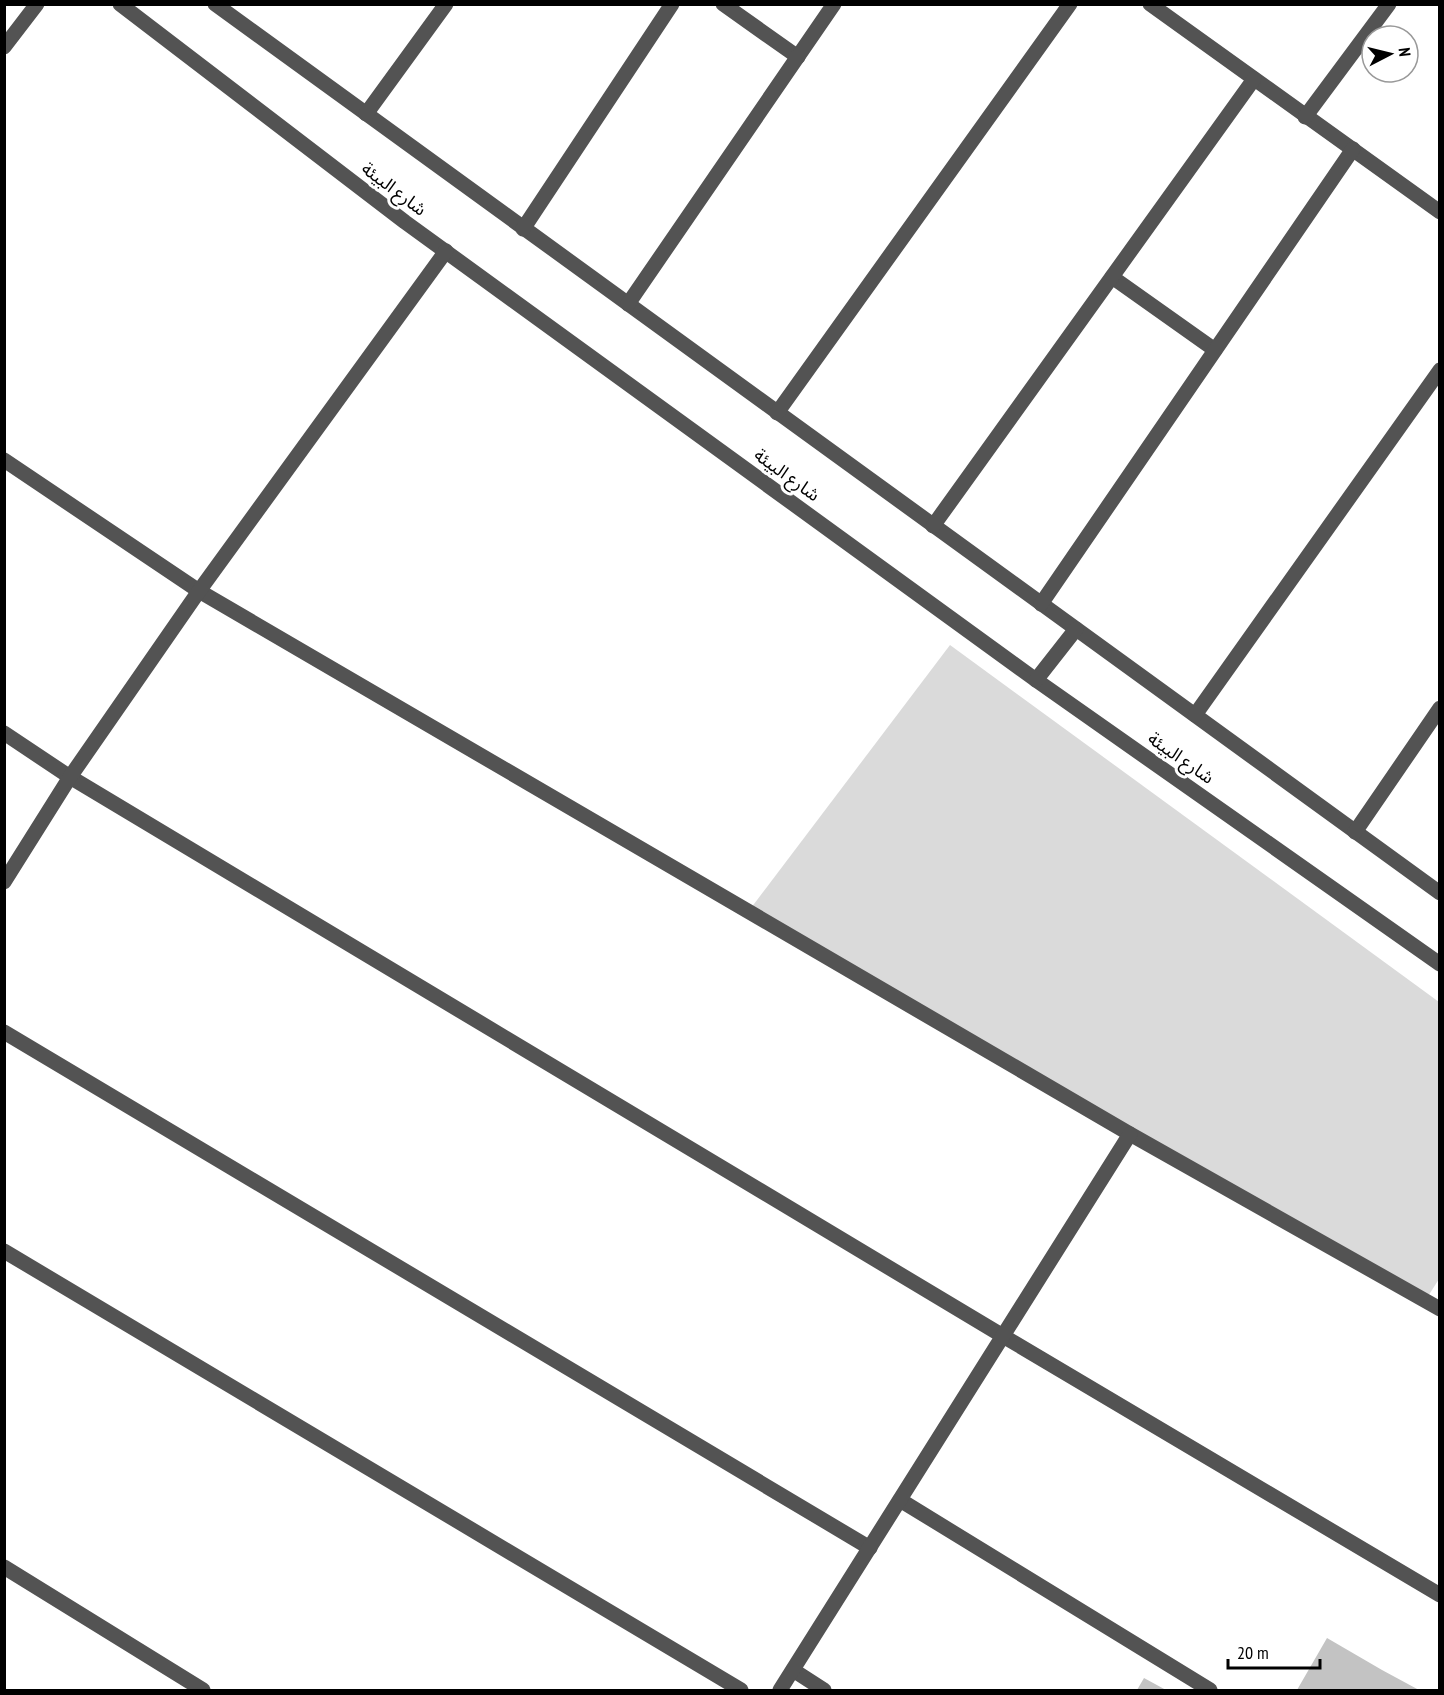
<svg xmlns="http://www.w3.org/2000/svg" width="1444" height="1695" font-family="'PT Sans Narrow','Noto Sans Arabic',sans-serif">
  <rect width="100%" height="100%" fill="#fff"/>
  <!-- green -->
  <path fill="#dadada" d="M950,645L1439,1002V1279L1425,1301L748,912Z"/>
  <!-- building -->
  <g fill="#c3c3c3">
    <path d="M1327,1638L1382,1670L1419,1690H1297Z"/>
    <path d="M1144,1678L1166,1690H1137Z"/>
  </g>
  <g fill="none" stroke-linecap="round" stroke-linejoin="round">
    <!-- minor -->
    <g stroke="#535353" stroke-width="15">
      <path d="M120,4L405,222L1036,680L1440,964"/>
      <path d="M215,4L1440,893"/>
      <path d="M723,4L798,57"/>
      <path d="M1150,4L1440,212"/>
      <path d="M4,47L37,4"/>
      <path d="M366,114L446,4"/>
      <path d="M1305,117L1389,4"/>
      <path d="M523,229L672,4"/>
      <path d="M1112,277L1215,350"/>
      <path d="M628,304L834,4"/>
      <path d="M777,413L1070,4"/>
      <path d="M4,460L199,591L1130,1134L1440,1309"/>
      <path d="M933,526L1254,79"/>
      <path d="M1041,604L1353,149"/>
      <path d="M1036,680L1076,629"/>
      <path d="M1195,715L1440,370"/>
      <path d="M4,733L70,777L1003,1336L1440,1595"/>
      <path d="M1355,832L1440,708"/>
      <path d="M4,882L70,777L199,591L446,251"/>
      <path d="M4,1032L870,1548"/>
      <path d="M4,1251L741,1690"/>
      <path d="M900,1500L1210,1690"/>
      <path d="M4,1567L203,1690"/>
      <path d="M793,1670L824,1690"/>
      <path d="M780,1690L1130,1134"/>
    </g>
  </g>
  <g text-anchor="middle" stroke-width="6" stroke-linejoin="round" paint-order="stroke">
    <!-- street labels -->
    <g font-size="18" fill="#000" stroke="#fff">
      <text transform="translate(394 189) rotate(37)" y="6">شارع البيئة</text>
      <text transform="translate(787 475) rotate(36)" y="6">شارع البيئة</text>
      <text transform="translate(1181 758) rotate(35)" y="6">شارع البيئة</text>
    </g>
  </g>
  <!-- border -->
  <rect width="1444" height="1695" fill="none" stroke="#000000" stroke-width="12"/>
  <!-- north arrow -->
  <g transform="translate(1390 54) rotate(83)"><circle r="28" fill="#ffffff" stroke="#999999" stroke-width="1.5"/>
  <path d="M0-4.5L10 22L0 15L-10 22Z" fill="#000000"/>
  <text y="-9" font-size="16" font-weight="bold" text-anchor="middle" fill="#000000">N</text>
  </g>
  <!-- scale -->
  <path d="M1228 1659v9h92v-9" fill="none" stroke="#000000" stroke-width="3"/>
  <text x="1237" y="1659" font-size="18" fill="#000000" stroke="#ffffff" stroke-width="4.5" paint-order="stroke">20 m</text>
</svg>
